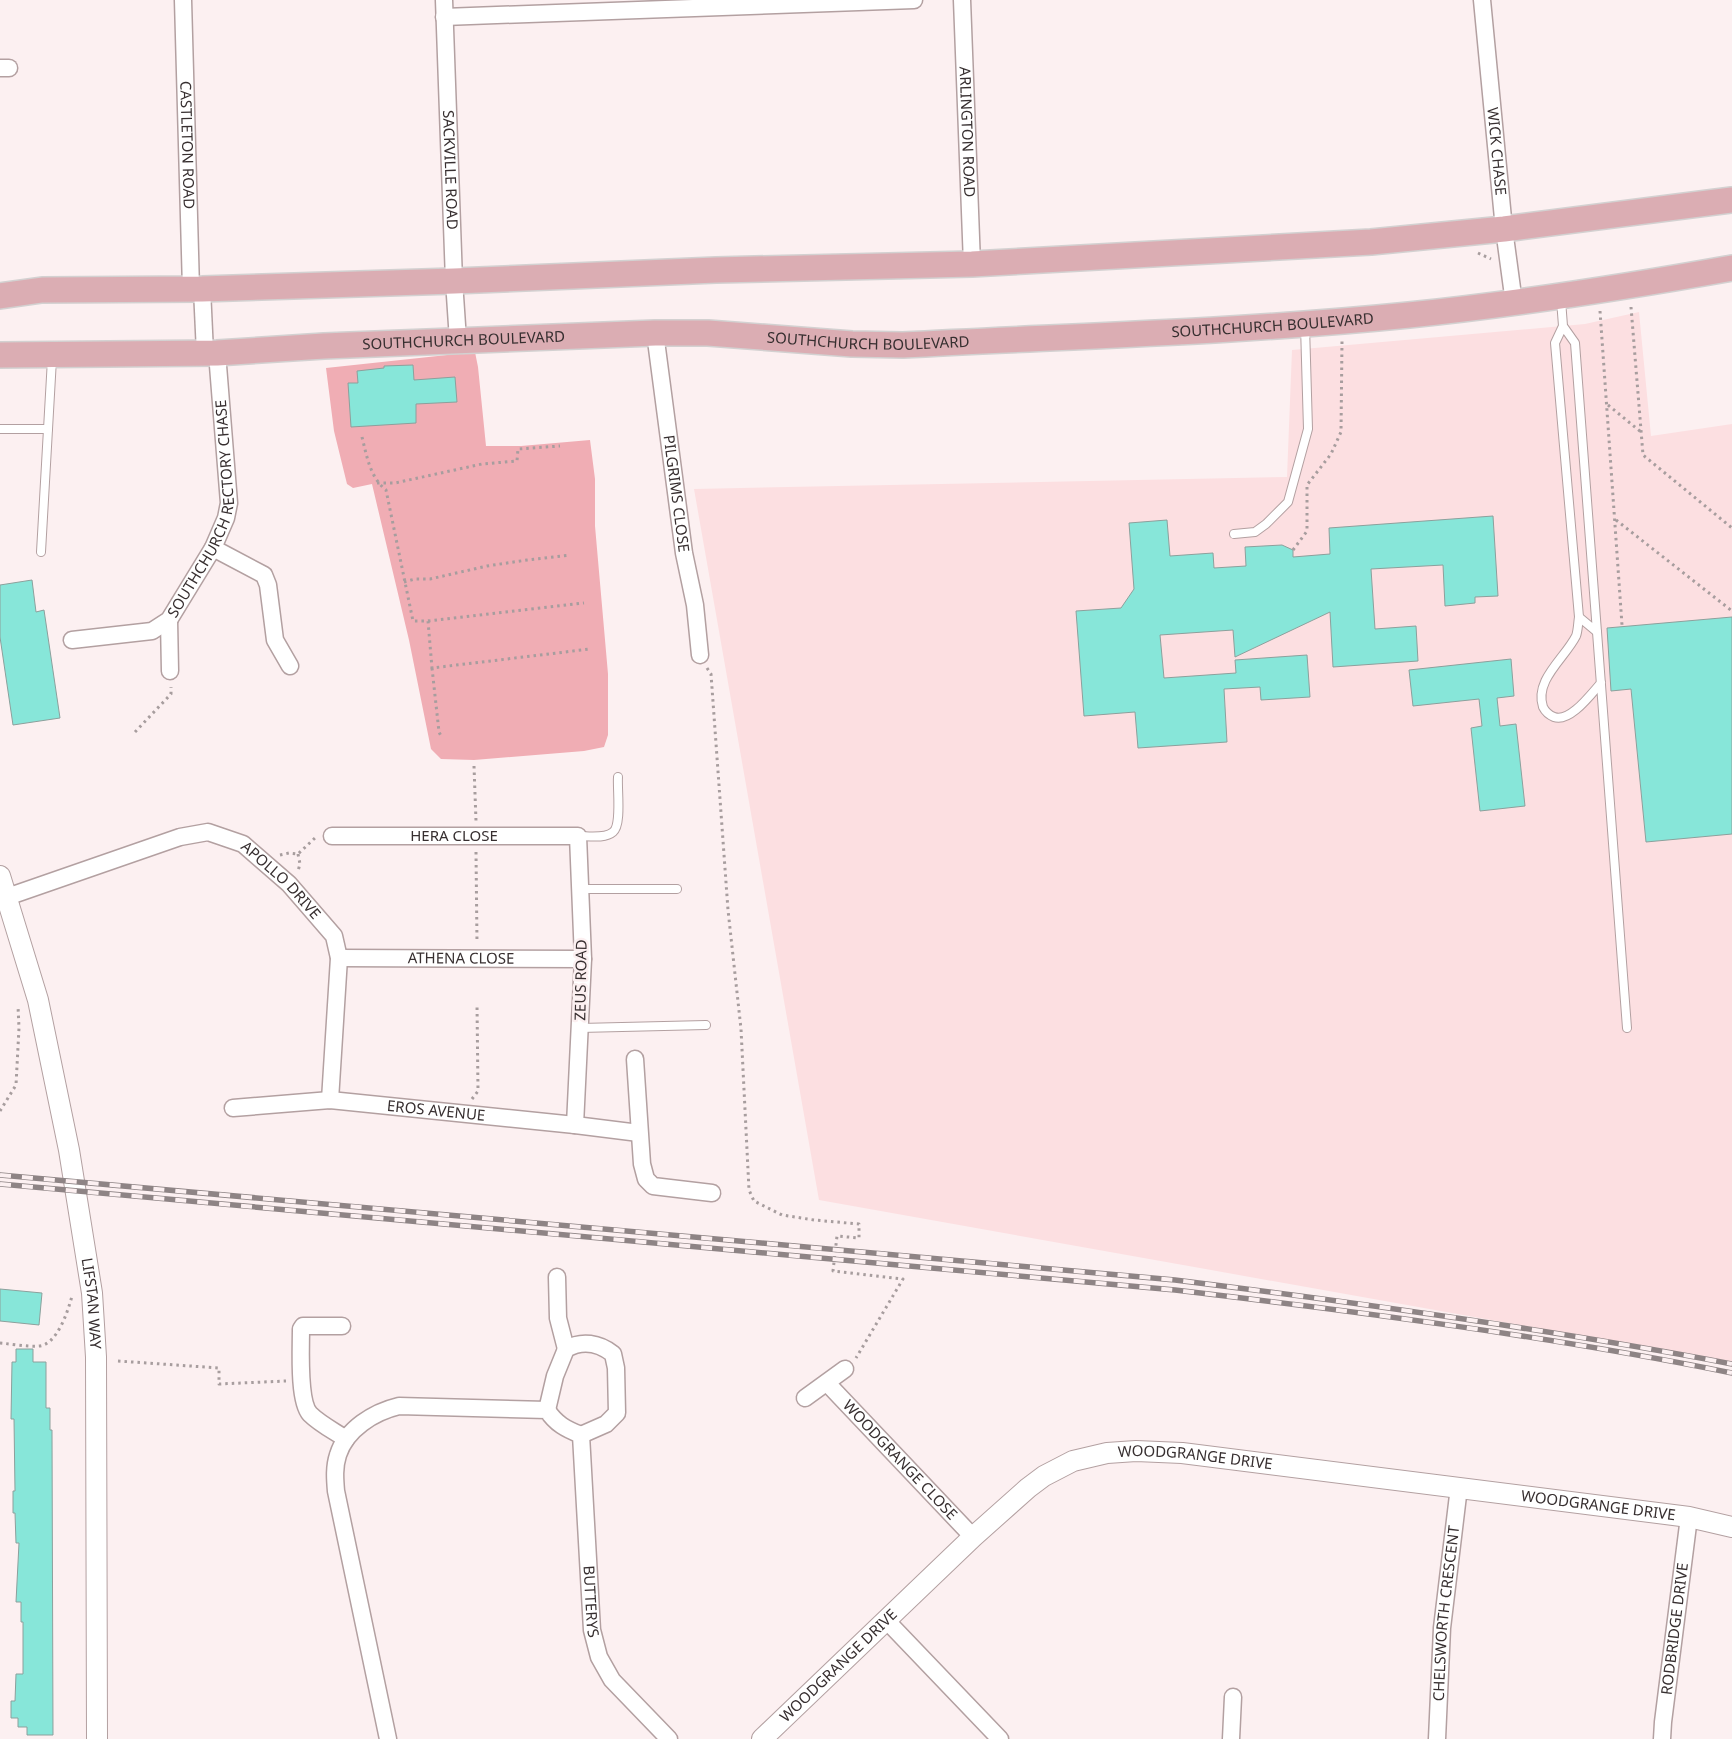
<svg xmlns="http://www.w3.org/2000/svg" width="1732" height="1739" font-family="'Noto Sans',sans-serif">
  <rect width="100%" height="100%" fill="#fcf0f1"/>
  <!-- built -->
  <path fill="#fcdfe1" d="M1639,312L1651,436L1732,424V1363L819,1200L694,489L1287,477L1292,350L1585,324Z"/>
  <!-- green -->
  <path fill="#f0adb4" d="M475,352L478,367L486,446H521L590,440L595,479V526L608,674V735L604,747L584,751L474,760L441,759L431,749L409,640L372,484L353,488L347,484L334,431L326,368Z"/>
  <!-- building -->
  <g fill="#87e6d9" stroke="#8ca09c">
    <path d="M413,365L414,380L455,377L457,402L416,404V423L351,427L348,383H358L357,371L384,368V366Z"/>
    <path d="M1493,516L1498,596L1475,597V603L1445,606L1443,565L1371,569L1375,629L1416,626L1418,661L1333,667L1330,612L1235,657L1233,630L1160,635L1164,678L1236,673L1235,660L1307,655L1310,697L1261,700L1260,687L1224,689L1227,742L1138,748L1135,712L1084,716L1076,611L1121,608L1134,589L1129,523L1167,520L1170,556L1213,553L1214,568L1246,566L1245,547L1282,545L1293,550V557L1330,554L1329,528Z"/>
    <path d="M32,580L36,612L44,610L60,718L13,725L0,637V585Z"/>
    <path d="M1732,617V834L1646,842L1631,689L1611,691L1607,628Z"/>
    <path d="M1511,659L1514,696L1497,698L1500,726L1516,724L1525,806L1480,811L1471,728L1482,726L1479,699L1413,706L1409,670Z"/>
    <path d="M0,1289L42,1293L39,1325L0,1321Z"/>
    <path d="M16,1349H33V1362H46V1408H50V1430H52L53,1735H27V1727H18V1718H11V1701H15L16,1674H23V1622H21V1602H16L19,1543H16L15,1513H13V1491H15L14,1419H11L12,1362H16Z"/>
  </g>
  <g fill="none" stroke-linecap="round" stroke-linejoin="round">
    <!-- service casing -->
    <g stroke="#b3a0a1" stroke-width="10">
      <g id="service">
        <path d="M1561,300L1563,326L1575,343L1597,632L1579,617L1555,343L1563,326"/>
        <path d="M0,429H48"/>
        <path d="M1234,534L1255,532L1266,524L1288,502L1308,429L1305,326"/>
        <path d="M41,552L52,359"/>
        <path d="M1579,617C1578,623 1578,631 1576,636C1565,658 1534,680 1543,707C1545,711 1549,715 1554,717C1570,723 1591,694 1601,683"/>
        <path d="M1597,632L1627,1028"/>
        <path d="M578,836C588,836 605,839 613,832C622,825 617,789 618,777"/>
        <path d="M580,889H677"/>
        <path d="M580,1028L706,1025"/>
      </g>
    </g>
    <!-- minor casing -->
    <g stroke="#b3a0a1" stroke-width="19">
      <g id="minor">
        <path id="s1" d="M183,0L191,289"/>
        <path id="s2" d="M444,0L454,281L458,340"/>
        <path id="s3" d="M962,0L972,264"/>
        <path id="s4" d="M1482,0L1504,229L1514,303"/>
        <path d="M444,17L914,0"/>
        <path d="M0,68H9"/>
        <path d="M202,289L205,353"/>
        <path id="s5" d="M655,333L684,553L695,605L700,655"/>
        <path d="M213,548L264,575L268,585L275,640L290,666"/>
        <path d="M169,620L170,671"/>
        <path id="s6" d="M72,640L152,631L169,620L213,548L226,518L229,503L217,353"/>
        <path id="s7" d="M332,836H578L583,959L575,1125"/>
        <path id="s8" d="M7,897L180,837L208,832L243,844L289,884L334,936L339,958L330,1100"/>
        <path id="s9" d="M339,958L583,959"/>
        <path d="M635,1059L642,1164L646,1179L653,1186L712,1193"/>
        <path id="s10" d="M233,1108L330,1100L575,1125L639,1133"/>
        <path d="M557,1277L558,1318L566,1349"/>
        <path d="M342,1326H303L301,1329C301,1348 298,1401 310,1414C320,1424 334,1431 346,1439"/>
        <path id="s11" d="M827,1383L973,1537"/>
        <path d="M805,1398L845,1369"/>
        <path d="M547,1410L555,1376L566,1349C582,1340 599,1343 613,1354L616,1368L617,1413L606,1424L581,1435"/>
        <path d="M886,1620L1000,1739"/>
        <path id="s12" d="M388,1739L336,1491C335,1479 334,1467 338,1455C346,1429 374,1412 399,1406L547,1410C556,1424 566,1429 581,1435L592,1630L599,1657L612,1680L669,1739"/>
        <path d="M1231,1739L1233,1697"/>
        <path id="s13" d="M1437,1739L1442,1628L1459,1487"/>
        <path id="s14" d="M1662,1739L1663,1722L1689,1517"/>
      </g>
    </g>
    <!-- tertiary casing -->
    <g stroke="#b3a0a1" stroke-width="22">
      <g id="tertiary">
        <path id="s15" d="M0,876L38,1000L69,1150L92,1293L96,1357L97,1739"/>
        <path id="s16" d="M762,1739L973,1537L1028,1488L1044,1476L1073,1461L1107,1453L1136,1451L1182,1453L1689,1517L1732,1527"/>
      </g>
    </g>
    <!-- primary casing -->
    <g stroke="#d3d1d1" stroke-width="28">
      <g id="primary">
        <path d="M0,296L42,290L202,289L454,281L716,270L972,264L1371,242L1504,229L1732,200"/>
        <path id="s17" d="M0,355L217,353L324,346L655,333H708L852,344L903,345C1072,336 1241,332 1409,315C1517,304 1625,287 1732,268"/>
      </g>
    </g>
    <!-- path -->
    <g stroke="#a79d9e" stroke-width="3" stroke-dasharray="2.5 4" stroke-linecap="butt">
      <path d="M1478,253L1491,259"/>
      <path d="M1631,307L1643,455L1732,528"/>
      <path d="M1600,311L1622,625"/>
      <path d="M1608,405L1641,432"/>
      <path d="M362,437C367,457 370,477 386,490L413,621H428L432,668L590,649"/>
      <path d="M377,483H395L482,464L517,461L518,449L560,446"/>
      <path d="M1616,520L1732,611"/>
      <path d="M1293,550L1307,531V485L1331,454L1341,432L1342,341"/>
      <path d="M404,582L415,579H430L487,566L527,560L570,555"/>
      <path d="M428,621L584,603"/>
      <path d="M432,668L439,732L442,738"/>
      <path d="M707,668L711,674L728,910L741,1029L749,1190L754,1201L782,1215L814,1220L859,1224V1238L837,1236L833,1271L903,1279L856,1358"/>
      <path d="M135,732L171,694V687"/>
      <path d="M474,766L476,821"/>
      <path d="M476,852L477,943"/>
      <path d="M298,854L300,864L298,871"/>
      <path d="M280,855L289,853L298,854L316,837"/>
      <path d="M472,1099L478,1091L477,1004"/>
      <path d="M0,1111L16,1085L19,1028L18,1006"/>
      <path d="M0,1343C12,1344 27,1347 39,1346C57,1345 68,1311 72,1296"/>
      <path d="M118,1361L219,1368V1384L286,1381"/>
    </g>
    <!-- service -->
    <use href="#service" stroke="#fff" stroke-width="8"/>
    <!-- minor -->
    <use href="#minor" stroke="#fff" stroke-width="16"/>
    <!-- tertiary -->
    <use href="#tertiary" stroke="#fff" stroke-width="20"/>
    <!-- primary -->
    <use href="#primary" stroke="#dbadb3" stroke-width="25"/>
    <!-- rail casing -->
    <g stroke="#8e8485" stroke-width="5.5">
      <g id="rail">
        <path d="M0,1175L1175,1280C1361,1303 1547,1329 1732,1364"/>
        <path d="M0,1184L1175,1290C1361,1312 1548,1336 1732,1373"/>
      </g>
    </g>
    <!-- rail -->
    <use href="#rail" stroke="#fcf0f1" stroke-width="4" stroke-dasharray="11" stroke-linecap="butt"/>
  </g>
  <g text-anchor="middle" stroke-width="5" stroke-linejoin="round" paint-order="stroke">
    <!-- street labels -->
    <g font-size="15" fill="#372f30" stroke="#fcf0f1">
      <text dy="5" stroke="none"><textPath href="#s3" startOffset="132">ARLINGTON ROAD</textPath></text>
      <text dy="5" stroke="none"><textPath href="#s1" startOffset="145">CASTLETON ROAD</textPath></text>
      <text dy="5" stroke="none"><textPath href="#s4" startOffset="152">WICK CHASE</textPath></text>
      <text dy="5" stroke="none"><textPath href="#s2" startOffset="170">SACKVILLE ROAD</textPath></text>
      <text dy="5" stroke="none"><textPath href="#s17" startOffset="1274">SOUTHCHURCH BOULEVARD</textPath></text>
      <text dy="5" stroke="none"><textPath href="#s17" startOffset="869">SOUTHCHURCH BOULEVARD</textPath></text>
      <text dy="5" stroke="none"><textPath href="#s17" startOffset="464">SOUTHCHURCH BOULEVARD</textPath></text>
      <text dy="5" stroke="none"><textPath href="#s5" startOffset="162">PILGRIMS CLOSE</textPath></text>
      <text dy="5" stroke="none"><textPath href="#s6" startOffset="221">SOUTHCHURCH RECTORY CHASE</textPath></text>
      <text dy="5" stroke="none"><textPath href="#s7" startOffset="122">HERA CLOSE</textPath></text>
      <text dy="5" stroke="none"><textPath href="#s8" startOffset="301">APOLLO DRIVE</textPath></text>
      <text dy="5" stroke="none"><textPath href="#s9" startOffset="122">ATHENA CLOSE</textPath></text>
      <text transform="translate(581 980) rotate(-89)" y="5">ZEUS ROAD</text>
      <text dy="5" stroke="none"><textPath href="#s10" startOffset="204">EROS AVENUE</textPath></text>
      <text dy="5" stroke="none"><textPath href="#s15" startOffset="438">LIFSTAN WAY</textPath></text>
      <text dy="5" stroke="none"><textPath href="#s16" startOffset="542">WOODGRANGE DRIVE</textPath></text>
      <text dy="5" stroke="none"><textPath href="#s11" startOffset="106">WOODGRANGE CLOSE</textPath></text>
      <text dy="5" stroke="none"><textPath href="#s16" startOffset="948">WOODGRANGE DRIVE</textPath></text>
      <text dy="5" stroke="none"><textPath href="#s12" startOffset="729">BUTTERYS</textPath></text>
      <text dy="5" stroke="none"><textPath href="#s13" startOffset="126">CHELSWORTH CRESCENT</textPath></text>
      <text dy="5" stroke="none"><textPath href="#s14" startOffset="111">RODBRIDGE DRIVE</textPath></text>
      <text dy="5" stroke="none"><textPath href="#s16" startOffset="106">WOODGRANGE DRIVE</textPath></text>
    </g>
  </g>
</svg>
